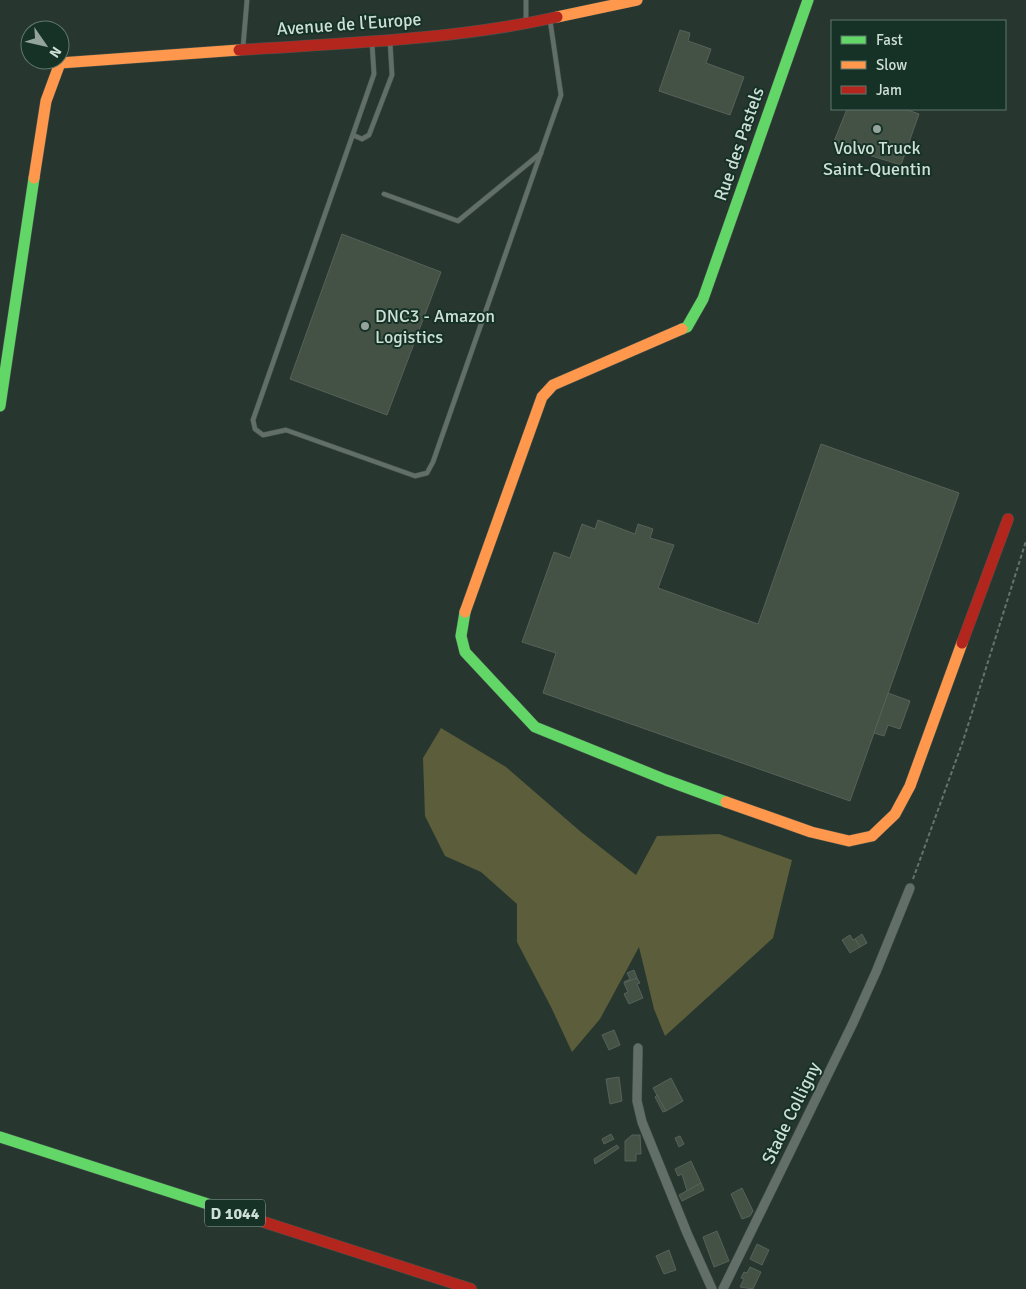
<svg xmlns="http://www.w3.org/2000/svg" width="1026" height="1289" font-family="Signika,sans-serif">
  <rect width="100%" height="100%" fill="#27372f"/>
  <!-- green -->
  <path fill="#5b5d3b" d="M441,728L506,767L581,832L636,875L657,836L719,834L792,860L773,938L665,1036L654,1009L639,947L600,1019L572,1052L551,1007L517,942V904L481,872L445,856L425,816L423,758Z"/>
  <!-- building -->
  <g fill="#445246" stroke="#576159">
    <path d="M680,30L690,33L688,41L711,49L706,63L744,77L730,115L659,91Z"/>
    <path d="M847,109H905L919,114L901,165L833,144Z"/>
    <path d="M342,234L441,272L387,415L290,379Z"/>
    <path d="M821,444L959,493L850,801L543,693L556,653L522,642L554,552L570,558L582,524L595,529L598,520L635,534L638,524L653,529L650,538L674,545L658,588L758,624Z"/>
    <path d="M888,693L910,701L900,729L888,725L884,736L874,733Z"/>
    <path d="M862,934L867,943L860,947L855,939Z"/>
    <path d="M850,935L853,940L855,939L860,947L850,953L842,940Z"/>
    <path d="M634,970L637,978L624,983V982L630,979L627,973Z"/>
    <path d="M637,978L640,983L637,984L643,998L629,1004L624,994L628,992L624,983Z"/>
    <path d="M614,1030L620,1045L609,1050L602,1035Z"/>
    <path d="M619,1077L622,1101L610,1104L606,1079Z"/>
    <path d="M671,1078L683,1101L666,1111L653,1088Z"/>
    <path d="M657,1095L666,1111L663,1112L655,1097Z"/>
    <path d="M611,1134L614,1139L604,1144L602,1139Z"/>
    <path d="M632,1135H640L641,1154H636V1161H625V1141Z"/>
    <path d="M680,1136L684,1144L679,1147L675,1138Z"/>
    <path d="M617,1145L619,1148L595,1164L594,1159Z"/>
    <path d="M691,1161L701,1183L687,1191L682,1174L678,1176L675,1169Z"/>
    <path d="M701,1183L704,1190L682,1201L679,1195Z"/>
    <path d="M742,1188L753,1211L750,1216L742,1219L731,1194Z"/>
    <path d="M717,1231L729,1261L714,1267L703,1237Z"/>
    <path d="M757,1244L769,1250L762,1265L750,1259Z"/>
    <path d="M669,1250L676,1270L664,1274L656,1256Z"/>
    <path d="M750,1267L761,1272L753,1289L740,1287L744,1279L741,1278L744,1272L747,1273Z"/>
  </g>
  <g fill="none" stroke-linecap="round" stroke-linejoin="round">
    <!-- lane casing -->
    <g stroke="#45534c" stroke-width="5.5">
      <g id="lane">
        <path d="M526,0V21"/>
        <path d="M372,43L374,74L253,420L255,429L263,435L286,430L415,476L427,473L433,462L561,95L550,20"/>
        <path d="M243,47L247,0"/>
        <path d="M353,135L362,139L369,135L392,75L390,41"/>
        <path d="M384,194L458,221L541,153"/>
      </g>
    </g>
    <!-- street casing -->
    <g stroke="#45534c" stroke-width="10">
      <g id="street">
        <path d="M638,1048L637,1101L642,1122L687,1233L712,1289"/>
        <path d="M723,1289L853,1023L876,972L910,888"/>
      </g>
    </g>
    <!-- fast casing -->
    <g stroke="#45534c" stroke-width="12">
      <g id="fast">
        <path d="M682,329L687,327L703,299L808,0"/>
        <path d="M0,406L34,178"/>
        <path d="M465,612L461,636L465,652L535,727L666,780L726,802"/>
        <path d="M0,1137L242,1215"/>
      </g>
    </g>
    <!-- slow casing -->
    <g stroke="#45534c" stroke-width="12">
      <g id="slow">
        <path d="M557,17L637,0"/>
        <path d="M34,178L46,101L60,63L239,50"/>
        <path d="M465,612L542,397L553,385L682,329"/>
        <path d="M726,802L811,832L849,841L872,836L895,814L910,786L962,643"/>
      </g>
    </g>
    <!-- jam casing -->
    <g stroke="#45534c" stroke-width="12">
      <g id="jam">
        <path d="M239,50C345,43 453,40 557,17"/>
        <path d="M962,643L1008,519"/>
        <path d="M242,1215L471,1289"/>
      </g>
    </g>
    <!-- path -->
    <path stroke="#68726d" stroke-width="2" stroke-dasharray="4 2.5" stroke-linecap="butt" d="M913,879L963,741L1026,541"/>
    <!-- lane -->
    <use href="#lane" stroke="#626e68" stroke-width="4.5"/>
    <!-- street -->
    <use href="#street" stroke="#626e68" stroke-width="9"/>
    <!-- fast -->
    <use href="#fast" stroke="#63d668" stroke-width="11"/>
    <!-- slow -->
    <use href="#slow" stroke="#ff974d" stroke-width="11"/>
    <!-- jam -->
    <use href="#jam" stroke="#b3261e" stroke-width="11"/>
  </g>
  <!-- markers -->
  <g fill="#94a49c" stroke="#163226" stroke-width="2">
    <circle cx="877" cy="129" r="5"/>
    <circle cx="365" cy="326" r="5"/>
  </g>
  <g text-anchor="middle" stroke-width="4" stroke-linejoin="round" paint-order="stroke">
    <!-- shield labels -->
    <rect fill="#163226" stroke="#97aba1" stroke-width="1" x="205" y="1199.5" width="60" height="27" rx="4"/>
    <g font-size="16" font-weight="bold" fill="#cedfd6">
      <text x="235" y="1219">D 1044</text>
    </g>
    <!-- street labels -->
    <g font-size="18" fill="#cedfd6" stroke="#163226">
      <text transform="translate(349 24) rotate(-4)" y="6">Avenue de l'Europe</text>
      <text transform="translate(739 144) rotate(-71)" y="6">Rue des Pastels</text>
      <text transform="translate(791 1113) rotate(-64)" y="6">Stade Colligny</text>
    </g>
    <!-- poi labels -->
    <g font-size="18" fill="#cedfd6" stroke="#163226">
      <text x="877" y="154">Volvo Truck<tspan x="877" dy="21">Saint-Quentin</tspan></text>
      <text x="375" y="322" text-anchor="start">DNC3 - Amazon<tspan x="375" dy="21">Logistics</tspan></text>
    </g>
  </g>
  <!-- legend -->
  <rect x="831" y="20" width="175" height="90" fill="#163226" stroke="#60776c"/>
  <rect x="841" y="36" width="25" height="8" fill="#63d668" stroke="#60776c"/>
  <text x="876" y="45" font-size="15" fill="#cedfd6">Fast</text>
  <rect x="841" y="61" width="25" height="8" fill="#ff974d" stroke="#60776c"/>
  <text x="876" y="70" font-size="15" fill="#cedfd6">Slow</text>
  <rect x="841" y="86" width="25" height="8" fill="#b3261e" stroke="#60776c"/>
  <text x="876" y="95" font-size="15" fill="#cedfd6">Jam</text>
  <!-- north arrow -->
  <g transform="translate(45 45) rotate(124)"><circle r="24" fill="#163226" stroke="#60776c"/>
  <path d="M0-4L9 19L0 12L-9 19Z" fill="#94a49c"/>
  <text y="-8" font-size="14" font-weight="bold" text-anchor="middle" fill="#cedfd6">N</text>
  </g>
</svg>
